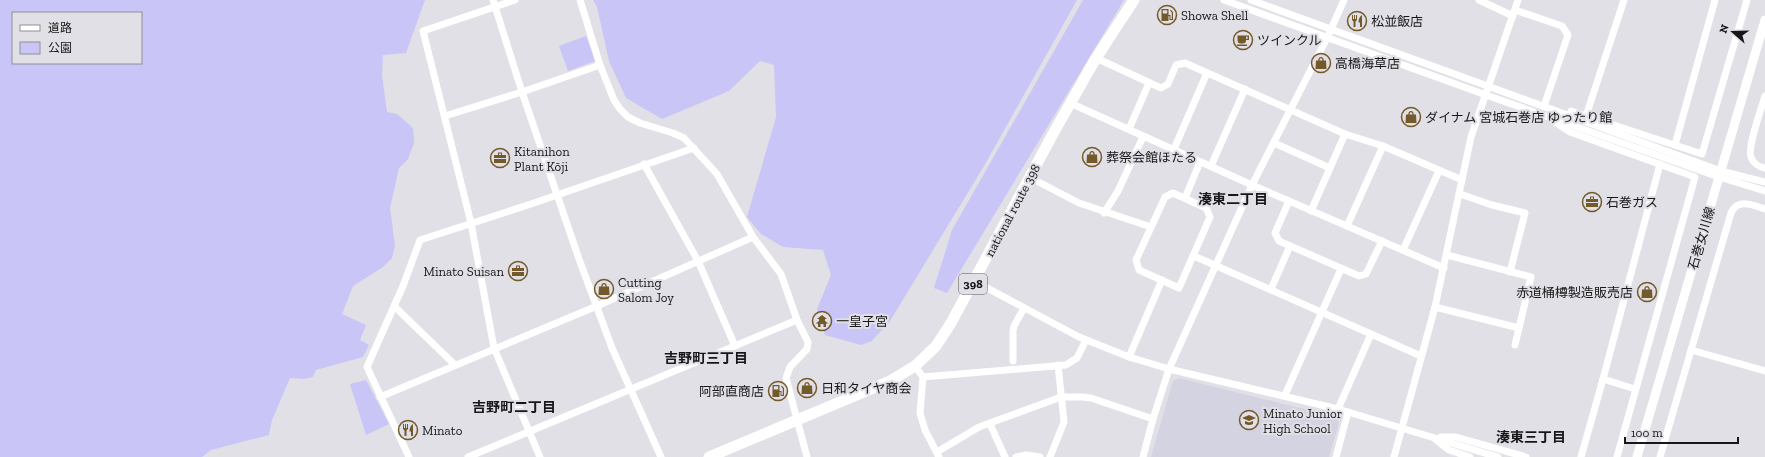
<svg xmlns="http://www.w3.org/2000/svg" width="1765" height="457" font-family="'Zilla Slab','Noto Sans JP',serif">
  <rect width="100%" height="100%" fill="#e0e0e6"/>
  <!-- built -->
  <path fill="#d4d3e1" d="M1179,378L1336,417L1339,423L1329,457H1151L1173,381Z"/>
  <!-- green -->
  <g fill="#c9c5f7" fill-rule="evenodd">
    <path d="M0,0H425L406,53L383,55L382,75L387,112L397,114L413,128L414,143L408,159L399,168L390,208L395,246L392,258L383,267L353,286L342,314L366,325L360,340L369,345L363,357L316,370L313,377L304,379L290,378L272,420L269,435L211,450L202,457H0ZM13,13H141V63H13Z"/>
    <path d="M593,0H1077L984,166L890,321L872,341L861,345L825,335L817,309L831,275L823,250L783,247L761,234L747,217L776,117L774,65L760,61L729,91L662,119L626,98L609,61L597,7Z"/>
    <path d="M1083,0H1124L947,293L934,288L952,230Z"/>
    <path d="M586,36L595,61L568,71L559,46Z"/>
    <path d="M366,380L389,424L366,435L350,384Z"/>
  </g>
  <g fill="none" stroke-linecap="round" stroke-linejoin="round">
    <!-- minor -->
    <g stroke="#fff" stroke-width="7">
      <path d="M493,0L522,92L579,259L612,348L661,457"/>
      <path d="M515,0L423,31L471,223L494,348L540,457"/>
      <path d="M580,0L600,65L614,100L620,109L628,117L640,123L673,133L684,138L717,174L753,237L781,274L797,320L808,342L807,349L790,367L786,378L807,457"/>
      <path d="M1224,0L1486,95L1719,177L1765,191"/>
      <path d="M1251,0L1721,171L1765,182"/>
      <path d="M1479,0L1513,16"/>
      <path d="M1515,10L1562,26L1568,35L1544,106"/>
      <path d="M1096,58L1161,88L1168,84L1176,65L1185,63L1345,134L1383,146L1462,180"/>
      <path d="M1765,96C1762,107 1747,148 1751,157C1753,163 1759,167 1765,168"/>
      <path d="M1070,103L1252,185L1444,268"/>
      <path d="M1571,111L1702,154L1747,0"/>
      <path d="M445,116L522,92L600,65"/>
      <path d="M1586,116L1624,0"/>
      <path d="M1555,122L1570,132L1695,177L1617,457"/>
      <path d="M1129,129L1149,83"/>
      <path d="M1274,143L1330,168"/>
      <path d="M1675,145L1715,0"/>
      <path d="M1174,149L1207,73"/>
      <path d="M644,164L698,261L735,346"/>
      <path d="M1211,166L1245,89"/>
      <path d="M1029,177L1079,203L1151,227"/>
      <path d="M1173,193L1206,208L1210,217L1179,288L1139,270L1136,260L1165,197Z"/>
      <path d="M1460,194L1492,205L1525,213L1510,272"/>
      <path d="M1185,198L1200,162"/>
      <path d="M1289,201L1275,233L1279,241L1359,276L1366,274L1382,241"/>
      <path d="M1311,211L1345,134"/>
      <path d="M1104,213L1118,191L1143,137"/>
      <path d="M1347,226L1383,146"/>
      <path d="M1403,250L1439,171"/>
      <path d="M1447,255L1531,277L1515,345"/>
      <path d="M1194,256L1421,356"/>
      <path d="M974,281L1079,337L1129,357L1169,369L1338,409L1498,457"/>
      <path d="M1271,289L1290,246"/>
      <path d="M394,306L455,365"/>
      <path d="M1435,307L1519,328"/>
      <path d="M1691,350L1765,371"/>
      <path d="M1129,357L1162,280"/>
      <path d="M1013,361V331L1014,326L1024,308"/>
      <path d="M915,366L923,377L920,413L925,430L939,457"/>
      <path d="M923,377L1066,365L1077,358L1086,340"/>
      <path d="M1603,379L1635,389"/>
      <path d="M1285,395L1341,269"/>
      <path d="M380,397L597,306L753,237"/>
      <path d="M1338,409L1371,334"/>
      <path d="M990,424L1005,457"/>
      <path d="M1441,437H1456L1526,457"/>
      <path d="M1435,439L1449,450L1470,457"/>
      <path d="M937,452L979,427L1061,397H1083L1091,398L1153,419"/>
      <path d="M409,457L367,367L403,286L420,240L528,205L694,148"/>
      <path d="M468,457L797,320"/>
      <path d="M1016,457L1026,455L1040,457"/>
      <path d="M1050,457L1064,422L1058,365"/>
      <path d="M1143,457L1153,419L1169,369L1252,185L1327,38L1344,0"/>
      <path d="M1336,457L1348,412"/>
      <path d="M1394,457L1435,307L1471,137L1518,0"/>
      <path d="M1581,457L1603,379L1660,164"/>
      <path d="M1660,457L1731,213C1738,198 1752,205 1765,209"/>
    </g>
    <!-- major -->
    <path stroke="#fff" stroke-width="9" d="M1637,457L1765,20"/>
    <!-- highway -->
    <path stroke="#fff" stroke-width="11" d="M709,457L890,381L915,366L936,346L951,323L1054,132L1096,58L1134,0"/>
  </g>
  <!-- icons -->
  <defs>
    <g id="fuel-ring" transform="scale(1)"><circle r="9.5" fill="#e0e0e6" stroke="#74592b" stroke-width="1.5"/><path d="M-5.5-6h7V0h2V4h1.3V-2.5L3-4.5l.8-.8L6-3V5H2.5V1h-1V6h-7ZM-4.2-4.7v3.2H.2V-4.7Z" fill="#74592b"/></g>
    <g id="restaurant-ring" transform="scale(1)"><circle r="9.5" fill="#e0e0e6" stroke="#74592b" stroke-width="1.5"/><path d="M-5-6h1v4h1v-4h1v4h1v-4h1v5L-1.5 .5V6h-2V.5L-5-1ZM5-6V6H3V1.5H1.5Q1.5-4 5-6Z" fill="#74592b"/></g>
    <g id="cafe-ring" transform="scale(1)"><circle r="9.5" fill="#e0e0e6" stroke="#74592b" stroke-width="1.5"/><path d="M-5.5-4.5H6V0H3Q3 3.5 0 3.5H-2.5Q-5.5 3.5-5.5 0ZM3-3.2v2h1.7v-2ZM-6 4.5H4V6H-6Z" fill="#74592b"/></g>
    <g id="shop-ring" transform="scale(1)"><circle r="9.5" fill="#e0e0e6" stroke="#74592b" stroke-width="1.5"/><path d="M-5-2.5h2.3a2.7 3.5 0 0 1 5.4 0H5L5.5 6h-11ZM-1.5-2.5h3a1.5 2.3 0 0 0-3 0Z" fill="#74592b"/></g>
    <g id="office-ring" transform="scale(1)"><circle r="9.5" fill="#e0e0e6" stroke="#74592b" stroke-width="1.5"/><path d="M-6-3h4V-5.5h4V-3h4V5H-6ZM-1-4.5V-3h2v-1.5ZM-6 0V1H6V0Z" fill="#74592b"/></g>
    <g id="temple-ring" transform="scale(1)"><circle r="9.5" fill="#e0e0e6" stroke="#74592b" stroke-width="1.5"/><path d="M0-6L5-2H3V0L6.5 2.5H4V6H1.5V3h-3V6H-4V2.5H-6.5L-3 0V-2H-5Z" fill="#74592b"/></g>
    <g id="school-ring" transform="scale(1)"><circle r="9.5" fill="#e0e0e6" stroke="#74592b" stroke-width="1.5"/><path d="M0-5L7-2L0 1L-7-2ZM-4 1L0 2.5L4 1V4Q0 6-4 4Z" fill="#74592b"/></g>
  </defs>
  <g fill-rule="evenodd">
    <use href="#fuel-ring" x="1167" y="15"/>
    <use href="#restaurant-ring" x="1357" y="21"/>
    <use href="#cafe-ring" x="1243" y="40"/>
    <use href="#shop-ring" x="1321" y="63"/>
    <use href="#shop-ring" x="1411" y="117"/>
    <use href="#shop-ring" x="1092" y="157"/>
    <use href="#office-ring" x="500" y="158"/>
    <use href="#office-ring" x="1592" y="202"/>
    <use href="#office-ring" x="518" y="271"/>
    <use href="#shop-ring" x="604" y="289"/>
    <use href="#shop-ring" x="1647" y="292"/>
    <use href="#temple-ring" x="822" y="321"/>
    <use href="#shop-ring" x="807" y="388"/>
    <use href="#fuel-ring" x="778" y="391"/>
    <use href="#school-ring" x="1249" y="420"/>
    <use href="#restaurant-ring" x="408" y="430"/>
  </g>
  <g text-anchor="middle" stroke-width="4" stroke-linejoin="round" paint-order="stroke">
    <!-- shield labels -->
    <rect fill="#e0e0e6" stroke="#535356" stroke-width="1" x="959" y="274" width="28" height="20" rx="3"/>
    <g font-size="12" font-weight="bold" fill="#171719">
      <text x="973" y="288">398</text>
    </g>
    <!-- poi labels -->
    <g font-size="13" fill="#171719" stroke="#e0e0e6" text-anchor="start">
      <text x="1181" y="20">Showa Shell</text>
      <text x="1371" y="26">松並飯店</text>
      <text x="1257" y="45">ツインクル</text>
      <text x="1335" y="68">高橋海草店</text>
      <text x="1425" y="122">ダイナム 宮城石巻店 ゆったり館</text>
      <text x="514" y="156">Kitanihon<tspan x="514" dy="15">Plant Kōji</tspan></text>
      <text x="1106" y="162">葬祭会館ほたる</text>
      <text x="1606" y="207">石巻ガス</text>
      <text x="504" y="276" text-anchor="end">Minato Suisan</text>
      <text x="618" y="287">Cutting<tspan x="618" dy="15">Salom Joy</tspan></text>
      <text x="1633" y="297" text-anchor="end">赤道桶樽製造販売店</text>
      <text x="836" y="326">一皇子宮</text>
      <text x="821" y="393">日和タイヤ商会</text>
      <text x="764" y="396" text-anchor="end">阿部直商店</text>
      <text x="1263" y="418">Minato Junior<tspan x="1263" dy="15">High School</tspan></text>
      <text x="422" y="435">Minato</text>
    </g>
    <!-- street labels -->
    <g font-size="13" fill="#171719" stroke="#e0e0e6">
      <text transform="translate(1012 210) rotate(-62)" y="5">national route 398</text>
      <text transform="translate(1701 238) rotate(-74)" y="5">石巻女川線</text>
    </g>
    <!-- neighbourhood labels -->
    <g font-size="14" font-weight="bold" fill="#171719" stroke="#e0e0e6">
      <text x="1233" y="204">湊東二丁目</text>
      <text x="706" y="363">吉野町三丁目</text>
      <text x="514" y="412">吉野町二丁目</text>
      <text x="1531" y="442">湊東三丁目</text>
    </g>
  </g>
  <!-- legend -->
  <rect x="12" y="12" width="130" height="52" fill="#e0e0e6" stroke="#909094"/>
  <rect x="20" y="25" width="20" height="6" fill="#ffffff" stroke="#909094"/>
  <text x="48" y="32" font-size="12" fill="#171719">道路</text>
  <rect x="20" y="42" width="20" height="12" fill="#c9c5f7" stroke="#909094"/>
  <text x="48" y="52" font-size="12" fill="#171719">公園</text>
  <!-- north arrow -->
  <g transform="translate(1733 32) rotate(290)" stroke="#e0e0e6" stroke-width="3" paint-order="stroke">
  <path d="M0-3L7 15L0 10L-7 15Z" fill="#171719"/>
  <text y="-6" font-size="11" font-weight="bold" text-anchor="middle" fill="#171719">N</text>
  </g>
  <!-- scale -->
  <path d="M1625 437v6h113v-6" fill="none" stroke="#171719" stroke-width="2"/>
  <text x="1631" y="437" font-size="12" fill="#171719" stroke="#e0e0e6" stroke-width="3" paint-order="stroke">100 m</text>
</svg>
